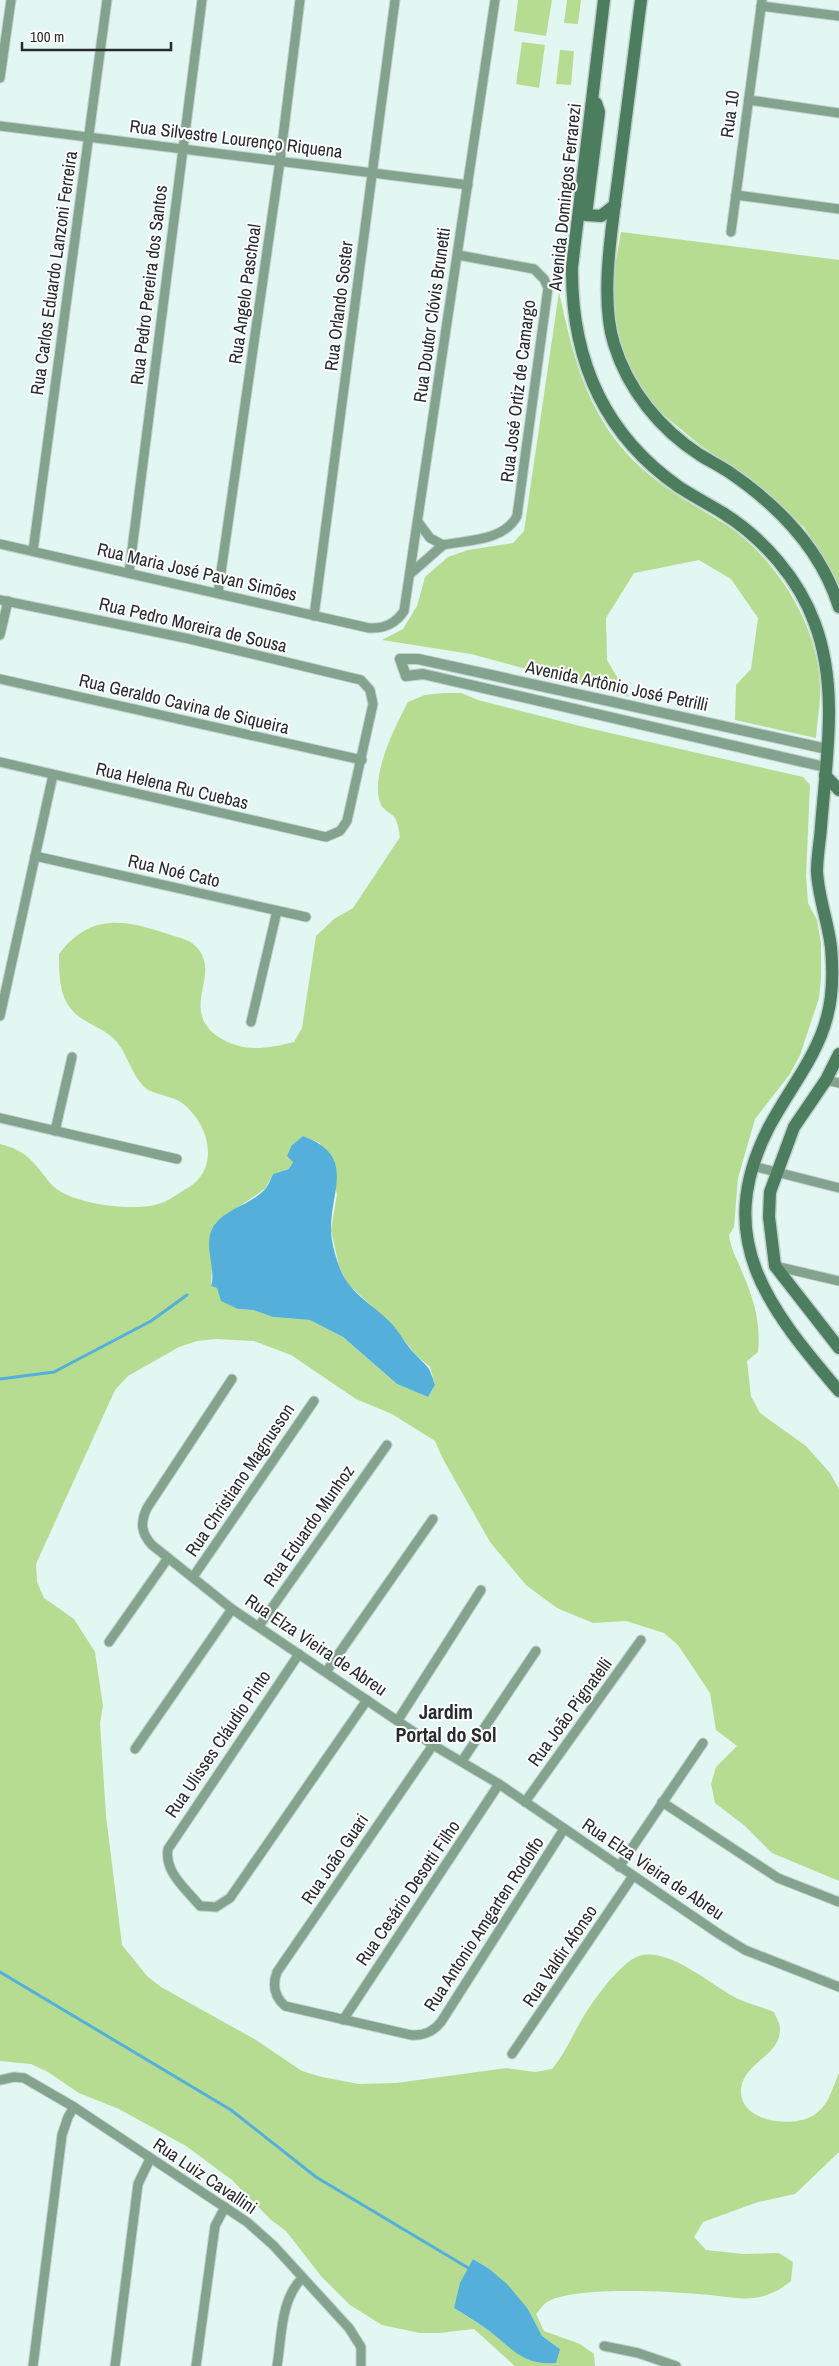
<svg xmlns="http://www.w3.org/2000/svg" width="839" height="2366" font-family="'Archivo Narrow',sans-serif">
  <rect width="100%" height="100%" fill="#e2f6f2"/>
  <!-- green -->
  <g fill="#b6dc92" fill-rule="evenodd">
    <path d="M518,0H552L546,36L514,31Z"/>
    <path d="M567,0H581L578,24L564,23Z"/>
    <path d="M522,42L545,45L539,88L516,84Z"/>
    <path d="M560,50L574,51L571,85L556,84Z"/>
    <path d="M621,232L839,260V588L828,565L804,527L750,478L701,446L653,406L622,353L614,316L613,278Z"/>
    <path d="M559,292C572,350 583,401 622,448C650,482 688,501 725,524C775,557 818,624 820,685C821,703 817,721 816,738L735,720L736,685L751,669L758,618L731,579L699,560L634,573L606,618L607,660L629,697L471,654L382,640L403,629L417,606L425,577L448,557L468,550L513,543L524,531Z"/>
    <path d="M443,693H461L478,700L588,728L803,777L810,785L806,876L808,903L817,920L821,943V979L819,998L800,1055L790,1074L755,1119L738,1178L734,1227L729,1235C731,1251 737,1258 742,1272C754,1299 761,1323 758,1352L747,1361L751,1396L760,1413L806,1446L830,1473L839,1489V1881L772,1853L745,1826L715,1803L711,1784L716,1767L737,1746L716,1730L710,1693L678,1645L664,1633L626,1621L593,1623L557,1608L542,1597L526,1585L490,1542L443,1459L435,1441L392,1414L356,1399L291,1355L254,1341L216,1339L197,1341L179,1347L128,1376L115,1390L36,1564L37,1582L44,1598L74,1619L95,1652L103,1706L100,1723L106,1816L122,1945L147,1976L161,1987L256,2040L302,2071L322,2077L359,2084L396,2083L507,2068L535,2072L552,2069C568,2050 575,2028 589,2008C599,1993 625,1957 643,1955C673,1950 712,1986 738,1999C749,2004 763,2007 774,2012C776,2017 781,2025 780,2030C780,2056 744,2062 741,2089C738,2122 793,2129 814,2115C829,2105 832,2089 839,2073V2152L795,2194L758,2202L703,2222L694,2237L706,2250L743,2254L779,2253L793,2262L791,2281C758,2308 735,2296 697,2294C666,2291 575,2287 549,2301C544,2303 540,2310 536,2314L544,2331L580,2344L594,2354L595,2366H515L474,2329L439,2333H420L382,2325L350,2305L321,2276L286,2231L271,2220L232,2180L186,2146L119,2109L79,2093L48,2072L31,2064L0,2061V1144C29,1151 34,1164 52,1185C61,1195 80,1200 93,1203C112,1207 146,1210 164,1202C171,1199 177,1194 184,1190C221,1172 211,1125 182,1103C171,1095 153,1095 144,1087C131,1073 128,1056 117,1042C104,1027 83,1024 71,1009C59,994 59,973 59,954C90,913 124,919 168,934C182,939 195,940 202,955C211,973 198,993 201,1012C203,1023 209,1030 217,1036C242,1053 266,1049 294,1042L302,1028L316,936L334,919L353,908L400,837C399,832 398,823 395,818C392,813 384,811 381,805C369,777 395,727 408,702L425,695ZM303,1136L320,1143L337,1194L331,1230L339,1266L347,1283L391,1324L416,1355L430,1367L435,1385L428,1397L397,1384L343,1337L310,1320L273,1317L253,1310L238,1309L217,1288L211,1285L215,1223L265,1189L273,1174L289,1169L293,1162L292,1145ZM473,2259L488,2268L528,2309L542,2336L560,2349L488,2330L454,2308Z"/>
  </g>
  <!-- water -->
  <g fill="#54b0da">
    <path d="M303,1136C356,1156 331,1188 331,1229C331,1241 335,1255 339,1266C349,1294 373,1304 392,1324C400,1333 406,1345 415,1354C428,1368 429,1365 435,1385L428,1397L397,1384L343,1337L310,1320L273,1317L253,1310L238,1309L221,1301L217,1288L211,1286C217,1268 201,1243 215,1224C227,1208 253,1204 266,1188C269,1184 271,1178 273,1174L289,1169L293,1162L287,1156L292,1145Z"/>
    <path d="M473,2259L488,2268L507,2284L528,2309L542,2336L560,2349L556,2363C523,2366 512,2348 488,2330C477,2322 465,2315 454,2308L460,2283Z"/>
  </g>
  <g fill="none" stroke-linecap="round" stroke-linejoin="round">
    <!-- stream -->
    <g stroke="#54b0da" stroke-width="3">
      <path d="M0,1379L54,1372L151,1321L187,1295"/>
      <path d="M0,1972L231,2110L316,2177L470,2269"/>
    </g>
    <!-- minor casing -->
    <g stroke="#c0d2ce" stroke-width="11">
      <g id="minor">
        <path d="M761,6L839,16"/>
        <path d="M0,78L11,0"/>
        <path d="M749,100L839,113"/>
        <path d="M0,126L468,185"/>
        <path d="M736,195L839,209"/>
        <path d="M731,232L762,0"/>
        <path d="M0,544L369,628C385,629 396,623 404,611L495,0"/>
        <path d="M443,545C468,540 504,541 517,516L548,288L544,279L534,269L458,255"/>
        <path d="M33,551L107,0"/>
        <path d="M129,573L202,0"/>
        <path d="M410,574L443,545L430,538L418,522"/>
        <path d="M218,593L280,161L300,0"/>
        <path d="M0,600L185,638L361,680L370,690L373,704L347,821L340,831L326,837L0,762"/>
        <path d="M314,616L395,0"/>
        <path d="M0,635L8,601"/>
        <path d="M0,679L362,760"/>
        <path d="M35,856L306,917"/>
        <path d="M0,1016L53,775"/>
        <path d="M251,1022L277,911"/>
        <path d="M826,1080L839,1083"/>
        <path d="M0,1118L177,1159"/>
        <path d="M55,1131L72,1057"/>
        <path d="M753,1166L839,1188"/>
        <path d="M775,1266L839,1281"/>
        <path d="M232,1379L147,1508C140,1523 141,1533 152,1545L232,1609L433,1745L499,1784L719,1934L745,1950L839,1987"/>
        <path d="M193,1577L314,1401"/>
        <path d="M259,1626L387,1445"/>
        <path d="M109,1642L168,1558"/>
        <path d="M299,1654L168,1849C164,1872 186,1889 200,1906L216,1907L230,1898L367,1700"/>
        <path d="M326,1672L433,1519"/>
        <path d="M398,1720L481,1590"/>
        <path d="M433,1745L277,1972C272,1985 274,1996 285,2006L411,2035C424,2036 433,2032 441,2022L564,1829"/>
        <path d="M135,1749L232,1609"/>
        <path d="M462,1761L536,1651"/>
        <path d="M525,1802L641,1640"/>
        <path d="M662,1802L778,1878L839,1902"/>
        <path d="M619,1867L703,1743"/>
        <path d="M343,2020L499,1784"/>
        <path d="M512,2054L633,1876"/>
        <path d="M0,2080L14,2077L24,2078L74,2107L247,2222L273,2245L349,2328L361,2347V2366"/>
        <path d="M604,2346L638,2353L676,2366"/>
        <path d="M33,2366L62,2135L68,2117L74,2107"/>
        <path d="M115,2366L138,2184L150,2159"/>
        <path d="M196,2366L215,2226L225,2207"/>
        <path d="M277,2366C282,2336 280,2301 302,2278"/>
      </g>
    </g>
    <!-- tertiary casing -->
    <g stroke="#c0d2ce" stroke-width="12">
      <path id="tertiary" d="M825,767L423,674L406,676L400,659H418L827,749"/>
    </g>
    <!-- secondary casing -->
    <g stroke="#c0d2ce" stroke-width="15">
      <g id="secondary">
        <path d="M604,0L572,267C571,358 603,434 679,487C693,496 708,504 723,513C763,538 799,579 815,624C839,689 826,760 821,827C820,841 817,857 817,871C818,897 828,921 831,947C833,969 833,995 827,1017C817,1057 787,1092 768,1129C712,1240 769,1308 839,1391"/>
        <path d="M641,0C634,57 626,115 619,172C613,221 599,297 614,344C628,390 660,429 700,455C710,461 720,466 729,472C779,506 821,549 839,607"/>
        <path d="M596,103L599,112L586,215L601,216L615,205"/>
        <path d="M825,775L839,790"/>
        <path d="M839,1054L826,1080L794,1127L770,1192L769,1217L775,1266L839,1348"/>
      </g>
    </g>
    <!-- minor -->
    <use href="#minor" stroke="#83a38e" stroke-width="9"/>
    <!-- tertiary -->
    <use href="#tertiary" stroke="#83a38e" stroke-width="10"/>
    <!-- secondary -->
    <use href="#secondary" stroke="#4d7d5f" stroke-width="12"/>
  </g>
  <g text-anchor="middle" stroke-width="4" stroke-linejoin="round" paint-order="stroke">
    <!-- street labels -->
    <g font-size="18" fill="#252c2b" stroke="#fefefe">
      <text transform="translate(730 114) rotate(-82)" y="6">Rua 10</text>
      <text transform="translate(236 139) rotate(7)" y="6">Rua Silvestre Lourenço Riquena</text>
      <text transform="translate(565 197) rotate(-84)" y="6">Avenida Domingos Ferrarezi</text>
      <text transform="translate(54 273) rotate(-82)" y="6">Rua Carlos Eduardo Lanzoni Ferreira</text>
      <text transform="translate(149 285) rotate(-83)" y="6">Rua Pedro Pereira dos Santos</text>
      <text transform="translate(245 294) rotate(-82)" y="6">Rua Angelo Paschoal</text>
      <text transform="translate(339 306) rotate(-83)" y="6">Rua Orlando Soster</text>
      <text transform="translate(432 315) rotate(-82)" y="6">Rua Doutor Clóvis Brunetti</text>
      <text transform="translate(518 391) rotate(-83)" y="6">Rua José Ortiz de Camargo</text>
      <text transform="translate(197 572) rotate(13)" y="6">Rua Maria José Pavan Simões</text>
      <text transform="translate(193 625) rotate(13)" y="6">Rua Pedro Moreira de Sousa</text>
      <text transform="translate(617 686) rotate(12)" y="6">Avenida Artônio José Petrilli</text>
      <text transform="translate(184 704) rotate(13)" y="6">Rua Geraldo Cavina de Siqueira</text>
      <text transform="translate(172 786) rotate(13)" y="6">Rua Helena Ru Cuebas</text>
      <text transform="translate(174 871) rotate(13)" y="6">Rua Noé Cato</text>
      <text transform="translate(240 1480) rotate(-56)" y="6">Rua Christiano Magnusson</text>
      <text transform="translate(309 1526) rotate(-55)" y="6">Rua Eduardo Munhoz</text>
      <text transform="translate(316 1645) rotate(34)" y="6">Rua Elza Vieira de Abreu</text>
      <text transform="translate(570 1712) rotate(-54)" y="6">Rua João Pignatelli</text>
      <text transform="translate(218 1744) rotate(-56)" y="6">Rua Ulisses Cláudio Pinto</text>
      <text transform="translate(335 1859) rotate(-56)" y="6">Rua João Guari</text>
      <text transform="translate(653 1869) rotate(34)" y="6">Rua Elza Vieira de Abreu</text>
      <text transform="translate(408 1893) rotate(-56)" y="6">Rua Cesário Desotti Filho</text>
      <text transform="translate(484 1924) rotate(-57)" y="6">Rua Antonio Amgarten Rodolfo</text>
      <text transform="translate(560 1956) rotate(-56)" y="6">Rua Valdir Afonso</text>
      <text transform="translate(205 2176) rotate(34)" y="6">Rua Luiz Cavallini</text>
    </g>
    <!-- quarter labels -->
    <g font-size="20" font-weight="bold" fill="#252c2b" stroke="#fefefe">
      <text x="446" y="1719">Jardim<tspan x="446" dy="23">Portal do Sol</tspan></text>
    </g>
  </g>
  <!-- scale -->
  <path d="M22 42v8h149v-8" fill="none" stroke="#252c2b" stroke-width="2.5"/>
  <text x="30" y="42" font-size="15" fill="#252c2b" stroke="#fefefe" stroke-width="4" paint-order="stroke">100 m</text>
</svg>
